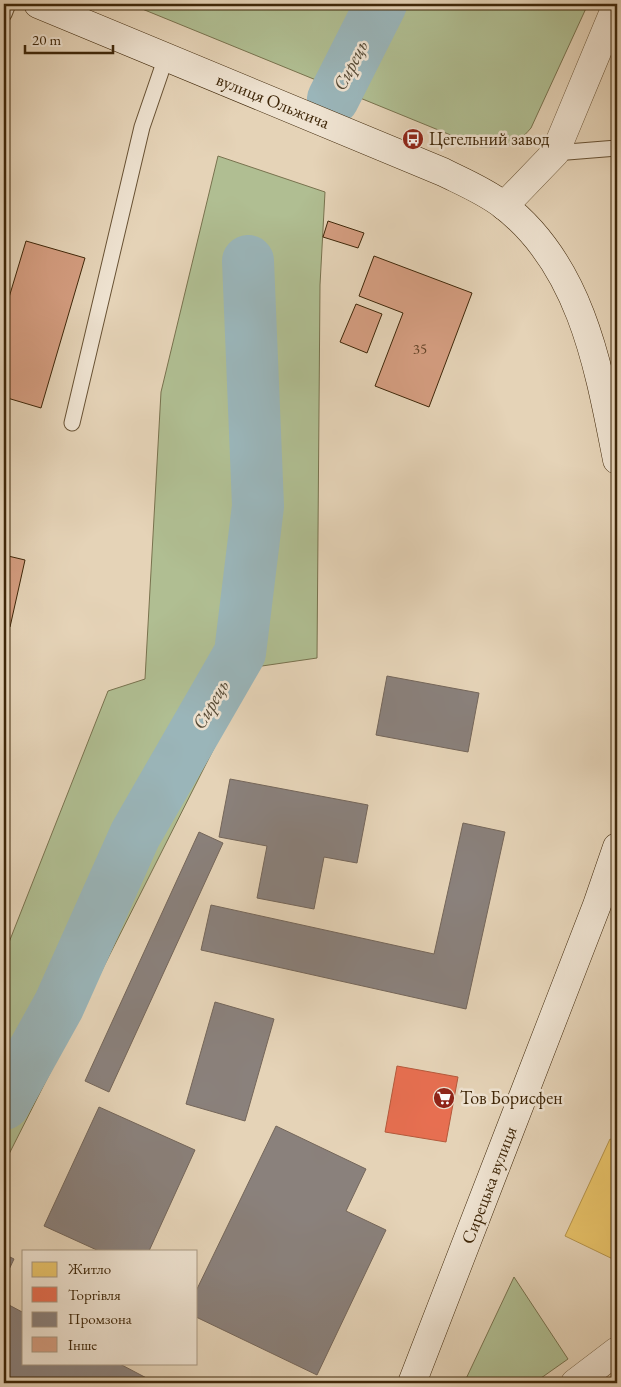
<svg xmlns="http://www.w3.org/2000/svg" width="621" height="1387" font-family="'EB Garamond',serif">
  <rect width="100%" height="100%" fill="#e5d3b7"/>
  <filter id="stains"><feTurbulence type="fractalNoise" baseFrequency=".004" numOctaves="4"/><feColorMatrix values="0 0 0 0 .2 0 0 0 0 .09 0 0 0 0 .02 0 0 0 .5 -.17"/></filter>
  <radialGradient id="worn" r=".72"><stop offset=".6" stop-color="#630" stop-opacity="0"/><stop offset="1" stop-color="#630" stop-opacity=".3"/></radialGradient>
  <!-- green -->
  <g fill="#b0be92" stroke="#78724e">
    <path d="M130,4H588L531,128C514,148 505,147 480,147Z"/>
    <path d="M218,156L325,192L320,285L317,658L255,667L4,1164V955L108,691L145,679L161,392Z"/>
    <path d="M514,1277L568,1359L534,1383H464Z"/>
  </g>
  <!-- homes -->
  <g fill="#e9c46a" stroke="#b6954d">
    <path d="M613,189H617V217L616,218Z"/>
    <path d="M610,1139L617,1142V1261L565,1236Z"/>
  </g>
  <!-- shops -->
  <path fill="#e76f51" stroke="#b5593b" d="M397,1066L458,1077L446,1142L385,1132Z"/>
  <!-- industry -->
  <g fill="#8a817c" stroke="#74665a">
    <path d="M387,676L479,693L468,752L376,735Z"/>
    <path d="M230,779L368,805L357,863L324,857L314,909L257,898L267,846L219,837Z"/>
    <path d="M463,823L505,832L466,1009L201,950L211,905L434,954Z"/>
    <path d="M199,832L223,843L109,1092L85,1081Z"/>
    <path d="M215,1002L274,1019L245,1121L186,1104Z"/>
    <path d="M99,1107L195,1150L149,1251H99L44,1226Z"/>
    <path d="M276,1126L366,1169L346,1211L386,1230L317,1375L196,1317V1291Z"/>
    <path d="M4,1254L14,1259L4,1280Z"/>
    <path d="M9,1305L24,1313V1363H118L156,1383H4V1315Z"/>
  </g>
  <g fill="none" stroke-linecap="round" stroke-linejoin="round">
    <!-- river -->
    <g stroke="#9ab5b9" stroke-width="52">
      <path d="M333,99L381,4"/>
      <path d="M4,1104L59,1005L135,835L240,653L258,506L248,261"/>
    </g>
  </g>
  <!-- building -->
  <g fill="#d49d80" stroke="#3f2709">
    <path d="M328,221L364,233L358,248L323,237Z"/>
    <path d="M26,241L85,258L41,408L4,397V314Z"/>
    <path d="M374,256L472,293L429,407L375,386L403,313L359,296Z"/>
    <path d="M356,304L382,314L367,353L340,342Z"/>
    <path d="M4,555L25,560L10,627L4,626Z"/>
  </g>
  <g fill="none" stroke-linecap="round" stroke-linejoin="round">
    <!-- lane casing -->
    <g stroke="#685234" stroke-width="17">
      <g id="lane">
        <path d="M4,14L8,4"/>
        <path d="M555,153L617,148"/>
        <path d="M72,423L142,127L166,57"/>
      </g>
    </g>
    <!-- street casing -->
    <g stroke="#685234" stroke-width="29">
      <g id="street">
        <path d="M504,206L555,153L617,4"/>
        <path d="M575,1383L617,1351"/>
      </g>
    </g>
    <!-- secondary casing -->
    <g stroke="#3f2709" stroke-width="29">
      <g id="secondary">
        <path d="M38,4L443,172C463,182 485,191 503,205C582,266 599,369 617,460"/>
        <path d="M412,1383L597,905L617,847"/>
      </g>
    </g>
    <!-- lane -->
    <use href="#lane" stroke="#eee2d0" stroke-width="15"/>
    <!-- street -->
    <use href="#street" stroke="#eee2d0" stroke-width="28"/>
    <!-- secondary -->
    <use href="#secondary" stroke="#eee2d0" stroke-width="28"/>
  </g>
  <!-- icons -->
  <defs>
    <g id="bus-disc" transform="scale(1.125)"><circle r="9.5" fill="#8f2418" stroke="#eee2d0"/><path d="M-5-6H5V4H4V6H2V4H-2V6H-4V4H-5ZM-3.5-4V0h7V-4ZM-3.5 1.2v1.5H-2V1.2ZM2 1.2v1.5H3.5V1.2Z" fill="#fff"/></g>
    <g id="supermarket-disc" transform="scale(1.125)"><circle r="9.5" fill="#8f2418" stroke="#eee2d0"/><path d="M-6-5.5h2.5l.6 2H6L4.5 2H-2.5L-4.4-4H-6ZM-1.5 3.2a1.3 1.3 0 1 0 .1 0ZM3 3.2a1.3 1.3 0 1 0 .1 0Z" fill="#fff"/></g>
  </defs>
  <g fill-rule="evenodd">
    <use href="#bus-disc" x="413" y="139"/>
    <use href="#supermarket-disc" x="444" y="1098"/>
  </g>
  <g text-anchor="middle" stroke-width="5" stroke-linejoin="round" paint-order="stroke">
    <!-- number labels -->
    <g font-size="15" fill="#644427">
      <text x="420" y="354">35</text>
    </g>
    <!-- street labels -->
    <g font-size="18" fill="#3f2709" stroke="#eee2d0">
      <text transform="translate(273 101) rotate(22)" y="6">вулиця Ольжича</text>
      <text transform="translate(489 1185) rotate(-69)" y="6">Сирецька вулиця</text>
    </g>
    <!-- poi labels -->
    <g font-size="18" fill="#3f2709" stroke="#eee2d0" text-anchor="start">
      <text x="429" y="145">Цегельний завод</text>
      <text x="460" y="1104">Тов Борисфен</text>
    </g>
    <!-- water labels -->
    <g font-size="19" font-style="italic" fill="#564a35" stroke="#eee2d0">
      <text transform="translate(350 65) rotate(-63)" y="7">Сирець</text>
      <text transform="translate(210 704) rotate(-60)" y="7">Сирець</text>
    </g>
  </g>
  <!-- margin -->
  <rect width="621" height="1387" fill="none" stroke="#e5d3b7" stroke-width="20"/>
  <rect x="5" y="5" width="611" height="1377" fill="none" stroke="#3f2709" stroke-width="2.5"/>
  <rect x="10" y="10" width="601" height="1367" fill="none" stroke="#3f2709"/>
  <!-- legend -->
  <rect x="22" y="1250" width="175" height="115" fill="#eee2d0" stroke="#a89780"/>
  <rect x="32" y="1262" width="25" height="15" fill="#e9c46a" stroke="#a89780"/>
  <text x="68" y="1274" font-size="15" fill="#3f2709">Житло</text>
  <rect x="32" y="1287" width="25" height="15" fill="#e76f51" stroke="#a89780"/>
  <text x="68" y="1300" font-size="15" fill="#3f2709">Торгівля</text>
  <rect x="32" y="1312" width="25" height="15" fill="#8a817c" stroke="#a89780"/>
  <text x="68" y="1324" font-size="15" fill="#3f2709">Промзона</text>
  <rect x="32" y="1337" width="25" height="15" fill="#d49d80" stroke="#a89780"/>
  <text x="68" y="1350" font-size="15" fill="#3f2709">Інше</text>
  <!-- scale -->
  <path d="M25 45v8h88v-8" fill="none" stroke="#3f2709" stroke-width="2.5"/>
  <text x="32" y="45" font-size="15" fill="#3f2709" stroke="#eee2d0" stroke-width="4" paint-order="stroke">20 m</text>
  <rect width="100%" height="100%" filter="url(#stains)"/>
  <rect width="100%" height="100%" fill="url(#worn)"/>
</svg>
